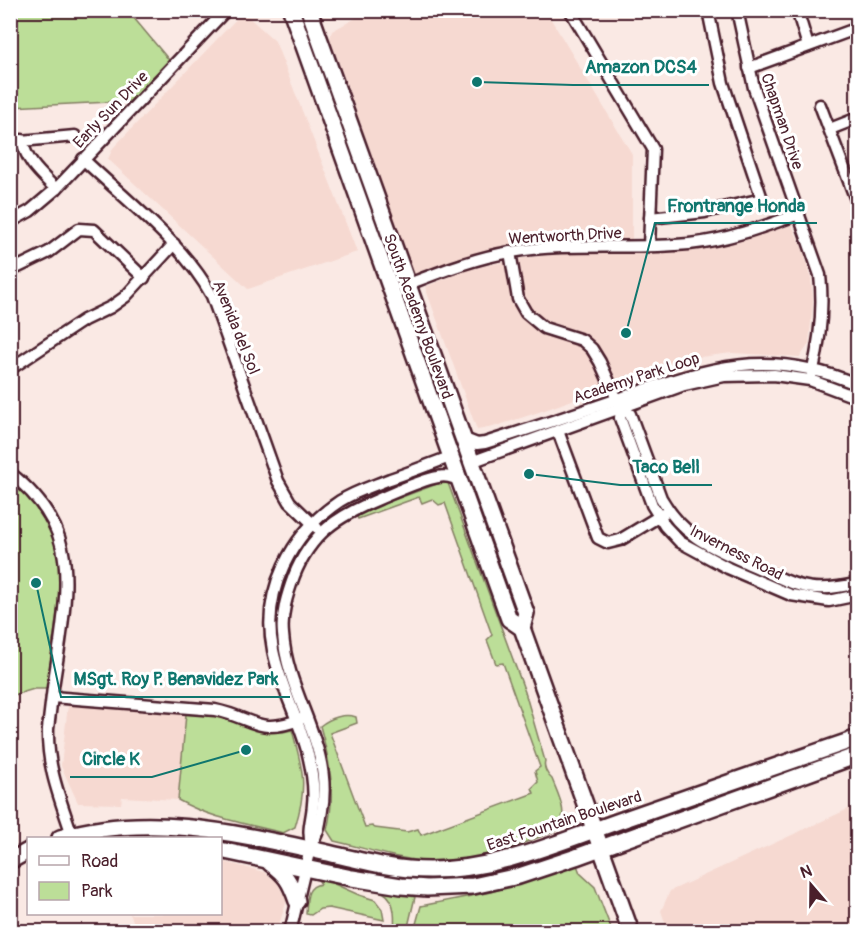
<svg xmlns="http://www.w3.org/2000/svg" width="868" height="942" font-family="Pangolin,sans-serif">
  <rect width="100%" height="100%" fill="#fae9e4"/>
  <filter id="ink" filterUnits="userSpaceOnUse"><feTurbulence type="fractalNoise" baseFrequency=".0167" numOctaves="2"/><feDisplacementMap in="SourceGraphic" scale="12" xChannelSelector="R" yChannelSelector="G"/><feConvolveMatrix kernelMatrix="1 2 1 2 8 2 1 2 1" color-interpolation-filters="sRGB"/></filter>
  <g filter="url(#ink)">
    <!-- built -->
    <g fill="#f6d9d1">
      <path d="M345,11H546L632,154V240L529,244L497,249L459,259L414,275L411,274L395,234L381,181L330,39L332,31L356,18Z"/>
      <path d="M243,12L275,41L357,252L248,289L108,159L113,148Z"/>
      <path d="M792,225L803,250L811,278L813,301L809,344L800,357L732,353L684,359L545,410L493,427L477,430L425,287L469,269L524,258L558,254L679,251L738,242Z"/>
      <path d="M68,705L186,714L178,800L122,797L121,804L78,803L61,766Z"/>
      <path d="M857,805L858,900L854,905L857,917V931H668L661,911L670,891Z"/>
      <path d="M221,861L264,872L276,881L287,900L277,931L168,932L134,923L130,914H220Z"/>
    </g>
    <!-- green -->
    <g fill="#bcde98" stroke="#837e62" stroke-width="1.5">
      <path d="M11,10L128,11L169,60L130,101L11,107Z"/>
      <path d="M11,481L27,494L43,516L57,547L62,576L47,687L45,689H34L11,696Z"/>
      <path d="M448,483L525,692L545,761C543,767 547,775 552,779C559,797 570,815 556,831C519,844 483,861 444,862C407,863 369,849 334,841L327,830C336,794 330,761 320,726C330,718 344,713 356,717L357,723L330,733L365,827L372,826L375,828L407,832L418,829L421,835L534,793L532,788L538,782L535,771L540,767L503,663L496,664L487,640L492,635L445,503L439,505L432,499L422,503L419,497L358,519L356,514L437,484Z"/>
      <path d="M186,714C196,715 208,715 219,717C247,722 260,739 292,730C303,770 308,786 295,827L283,833C248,824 209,818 178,800Z"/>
      <path d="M577,865L580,873L595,887L612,931L506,932L489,928L487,931H414L421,906L491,892Z"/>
      <path d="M321,878L359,895L375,900L382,909L384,920L329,908L320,909L311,915L306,914C307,901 305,886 321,884L319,881Z"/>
      <path d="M370,888L415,897L407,931H394C395,920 396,900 384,893C380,891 373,890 370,888Z"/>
    </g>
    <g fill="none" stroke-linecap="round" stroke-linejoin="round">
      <!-- minor casing -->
      <g stroke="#4a1f2b" stroke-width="15">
        <g id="minor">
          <path d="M570,10L653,149L649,246"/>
          <path d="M737,10L754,88L820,275C824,309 820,341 812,374"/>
          <path d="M797,10L808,46"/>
          <path d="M749,68L858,28"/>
          <path d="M820,105L858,205"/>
          <path d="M830,129L858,118"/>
          <path d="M22,140C27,163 40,173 56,189"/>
          <path d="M10,142L75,136"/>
          <path d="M83,159C127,201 183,243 212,296L278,481L290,502L317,528"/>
          <path d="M650,218L705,212L762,199L723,83L708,10"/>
          <path d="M10,222L30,211L56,189L226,10"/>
          <path d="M510,252L518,299L526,313L544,328L582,340L592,349L600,362L621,408L620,418L652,505L665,526L680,542L728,568L791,595L829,601L858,595"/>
          <path d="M10,271L49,252L79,229L94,230L144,278"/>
          <path d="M406,285C440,272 474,258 511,252C570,242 630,250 689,244C727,240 763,227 799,214"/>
          <path d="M10,369L84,320L111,307L125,297L174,244"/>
          <path d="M621,408L630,414L661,498C685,540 714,548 756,567C770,573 784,581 798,585C817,591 839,588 858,583"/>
          <path d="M558,431L598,538L608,543L620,540L663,514"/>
          <path d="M462,438L477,444L485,443C529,429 572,415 615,400C704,369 765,345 858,385"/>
          <path d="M471,462L684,385L724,376L774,375L810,380L858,398"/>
          <path d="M10,473C73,522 70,571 60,642C55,671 51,700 48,729C47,768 60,798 72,835"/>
          <path d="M52,697L215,710C254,718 258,736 301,719"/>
          <path d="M311,844C307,828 312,820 313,804C315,787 312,771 308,754C299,719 280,686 273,650C261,592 291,533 340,501C356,491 373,486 390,479C411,472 430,464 450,457"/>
          <path d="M290,932L311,844C319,833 320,824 322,810C333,745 287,696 283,634C281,614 287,595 294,576C311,533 338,516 379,499C396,492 420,480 438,477C447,475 453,478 460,481"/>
        </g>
      </g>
      <!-- highway casing -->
      <g stroke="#4a1f2b" stroke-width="20">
        <g id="highway">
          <path d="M291,10L509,619L522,628L631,932"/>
          <path d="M309,10L526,613L522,628"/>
          <path d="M60,838C148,811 240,834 328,853C362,861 395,870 430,870C498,870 559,842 622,820C700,793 779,765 858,738"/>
          <path d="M220,850L352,878L401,886L427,888L473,886L519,876L576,857L858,755"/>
          <path d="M10,861L28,851"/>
          <path d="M270,863C286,875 290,881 297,901"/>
        </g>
      </g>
      <!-- minor -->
      <use href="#minor" stroke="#fff" stroke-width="10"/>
      <!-- highway -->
      <use href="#highway" stroke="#fff" stroke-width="15"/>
    </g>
  </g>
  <g text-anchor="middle" stroke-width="6" stroke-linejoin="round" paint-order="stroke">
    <!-- street labels -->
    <g font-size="16" fill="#4a1f2b" stroke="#fff">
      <text transform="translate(110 109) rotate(-46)" y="6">Early Sun Drive</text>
      <text transform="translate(783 121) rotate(71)" y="6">Chapman Drive</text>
      <text transform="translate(565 235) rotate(-3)" y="6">Wentworth Drive</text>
      <text transform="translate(419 316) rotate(70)" y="6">South Academy Boulevard</text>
      <text transform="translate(237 327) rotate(68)" y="6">Avenida del Sol</text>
      <text transform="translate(636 377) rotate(-18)" y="6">Academy Park Loop</text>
      <text transform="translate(737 552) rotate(27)" y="6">Inverness Road</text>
      <text transform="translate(564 820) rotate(-18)" y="6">East Fountain Boulevard</text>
    </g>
  </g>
  <!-- callouts -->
  <path fill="none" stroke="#0f766e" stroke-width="2" d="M477 82L573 85H709M626 333L655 223H817M529 474L620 485H712M36 583L61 697H290M246 750L152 777H70"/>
  <g fill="#0f766e" stroke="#fff" stroke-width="2">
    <circle cx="477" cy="82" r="6"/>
    <circle cx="626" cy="333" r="6"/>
    <circle cx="529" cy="474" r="6"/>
    <circle cx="36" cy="583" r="6"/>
    <circle cx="246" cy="750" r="6"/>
  </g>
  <g font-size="18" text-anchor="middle" font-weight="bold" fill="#0f766e" stroke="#fff" stroke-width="6" stroke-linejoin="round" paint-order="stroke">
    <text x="641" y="73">Amazon DCS4</text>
    <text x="736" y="212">Frontrange Honda</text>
    <text x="666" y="473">Taco Bell</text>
    <text x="176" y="685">MSgt. Roy P. Benavidez Park</text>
    <text x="111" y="765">Circle K</text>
  </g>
  <!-- margin -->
  <rect width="868" height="942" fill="none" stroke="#fff" stroke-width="36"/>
  <rect x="18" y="18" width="832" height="906" fill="none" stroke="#4a1f2b" stroke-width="2" filter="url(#ink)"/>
  <!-- legend -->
  <rect x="27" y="837" width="195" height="78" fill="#ffffff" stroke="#b7a5aa" stroke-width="1.5"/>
  <rect x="39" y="856" width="30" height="9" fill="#ffffff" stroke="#b7a5aa" stroke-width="1.5"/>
  <text x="81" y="867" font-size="18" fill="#4a1f2b">Road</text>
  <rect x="39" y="882" width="30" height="18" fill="#bcde98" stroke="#b7a5aa" stroke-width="1.5"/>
  <text x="81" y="897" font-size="18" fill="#4a1f2b">Park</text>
  <!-- north arrow -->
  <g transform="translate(811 885) rotate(340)" stroke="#ffffff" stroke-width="4.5" paint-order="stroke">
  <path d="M0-4.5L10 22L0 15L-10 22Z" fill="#4a1f2b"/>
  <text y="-9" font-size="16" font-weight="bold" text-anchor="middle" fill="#4a1f2b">N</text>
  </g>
</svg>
